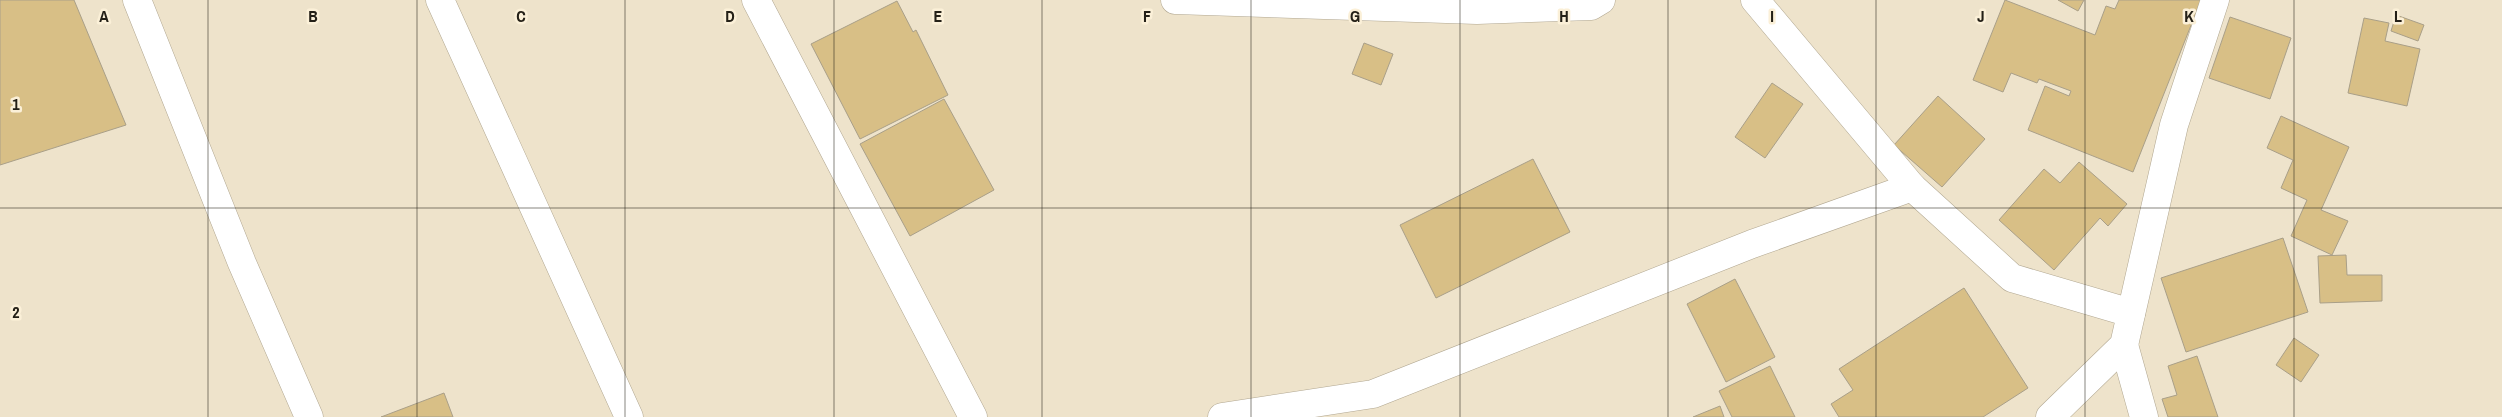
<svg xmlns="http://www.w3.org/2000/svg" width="2502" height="417" font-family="'Archivo Narrow',sans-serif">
  <rect width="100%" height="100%" fill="#eee3cb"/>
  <!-- building -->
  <g fill="#d8bf86" stroke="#a99f88">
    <path d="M0,0H74L126,125L0,165Z"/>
    <path d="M2005,0L2095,35L2106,6L2115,9L2119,0H2201L2133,172L2028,130L2045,86L2069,96L2071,91L2039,79L2037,83L2011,73L2003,92L1973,80Z"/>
    <path d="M2058,0H2084L2078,11Z"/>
    <path d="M897,1L913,32L916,30L948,95L860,139L811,44Z"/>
    <path d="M2396,15L2424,25L2418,41L2391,31Z"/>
    <path d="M2230,17L2291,38L2270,99L2209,78Z"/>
    <path d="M2364,18L2389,23L2385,41L2420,49L2407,106L2348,93Z"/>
    <path d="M1364,43L1393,54L1381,85L1352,74Z"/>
    <path d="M1772,83L1803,104L1765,158L1735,137Z"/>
    <path d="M1938,96L1985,139L1942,187L1894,145Z"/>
    <path d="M944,99L994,190L910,236L860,144Z"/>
    <path d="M2281,116L2349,147L2321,210L2348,221L2332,255L2291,236L2307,200L2281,188L2293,160L2267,148Z"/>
    <path d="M1533,159L1570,232L1436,298L1400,225Z"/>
    <path d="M2079,162L2127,204L2108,226L2100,218L2054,270L1999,220L2044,169L2060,183Z"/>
    <path d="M2283,238L2308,312L2186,352L2161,278Z"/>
    <path d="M2346,255L2347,275H2382V301L2320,303L2318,256Z"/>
    <path d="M1735,279L1775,357L1726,382L1687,304Z"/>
    <path d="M1964,288L2028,388L1983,417H1839L1831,404L1853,390L1839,369Z"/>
    <path d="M2294,338L2319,355L2301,382L2276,365Z"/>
    <path d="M2197,356L2218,417H2168L2162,399L2177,395L2168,366Z"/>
    <path d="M1770,366L1795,417H1732L1719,391Z"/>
    <path d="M444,393L453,417H381Z"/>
    <path d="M1720,406L1724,417H1693Z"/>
  </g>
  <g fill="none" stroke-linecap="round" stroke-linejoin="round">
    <!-- minor casing -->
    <g stroke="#b1a791" stroke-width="29">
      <g id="minor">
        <path d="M137,0L242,263L309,417"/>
        <path d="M440,0L629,417"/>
        <path d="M756,0L973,417"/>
        <path d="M1175,0L1477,10L1591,6L1601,0"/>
        <path d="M1755,0L1912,187L2012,278L2131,313"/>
        <path d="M2124,345L2144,417"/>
        <path d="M1222,417L1373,394L1752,244L1912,187"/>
        <path d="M2050,417L2124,345L2174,125L2215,0"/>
      </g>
    </g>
    <!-- minor -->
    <use href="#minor" stroke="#fff" stroke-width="28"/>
  </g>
  <!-- grid -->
  <path fill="none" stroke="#242017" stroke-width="1" stroke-opacity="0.55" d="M208,0V417M417,0V417M625,0V417M834,0V417M1042,0V417M1251,0V417M1460,0V417M1668,0V417M1876,0V417M2085,0V417M2294,0V417M0,208H2502"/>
  <g font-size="16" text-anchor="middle" font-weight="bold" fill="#242017" stroke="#fbf0d8" stroke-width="5" stroke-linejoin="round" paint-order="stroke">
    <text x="104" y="22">A</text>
    <text x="313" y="22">B</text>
    <text x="521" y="22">C</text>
    <text x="730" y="22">D</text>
    <text x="938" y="22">E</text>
    <text x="1147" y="22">F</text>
    <text x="1355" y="22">G</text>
    <text x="1564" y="22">H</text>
    <text x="1772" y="22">I</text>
    <text x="1981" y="22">J</text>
    <text x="2189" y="22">K</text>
    <text x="2398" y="22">L</text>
    <text x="16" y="110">1</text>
    <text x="16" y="318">2</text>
  </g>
</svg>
